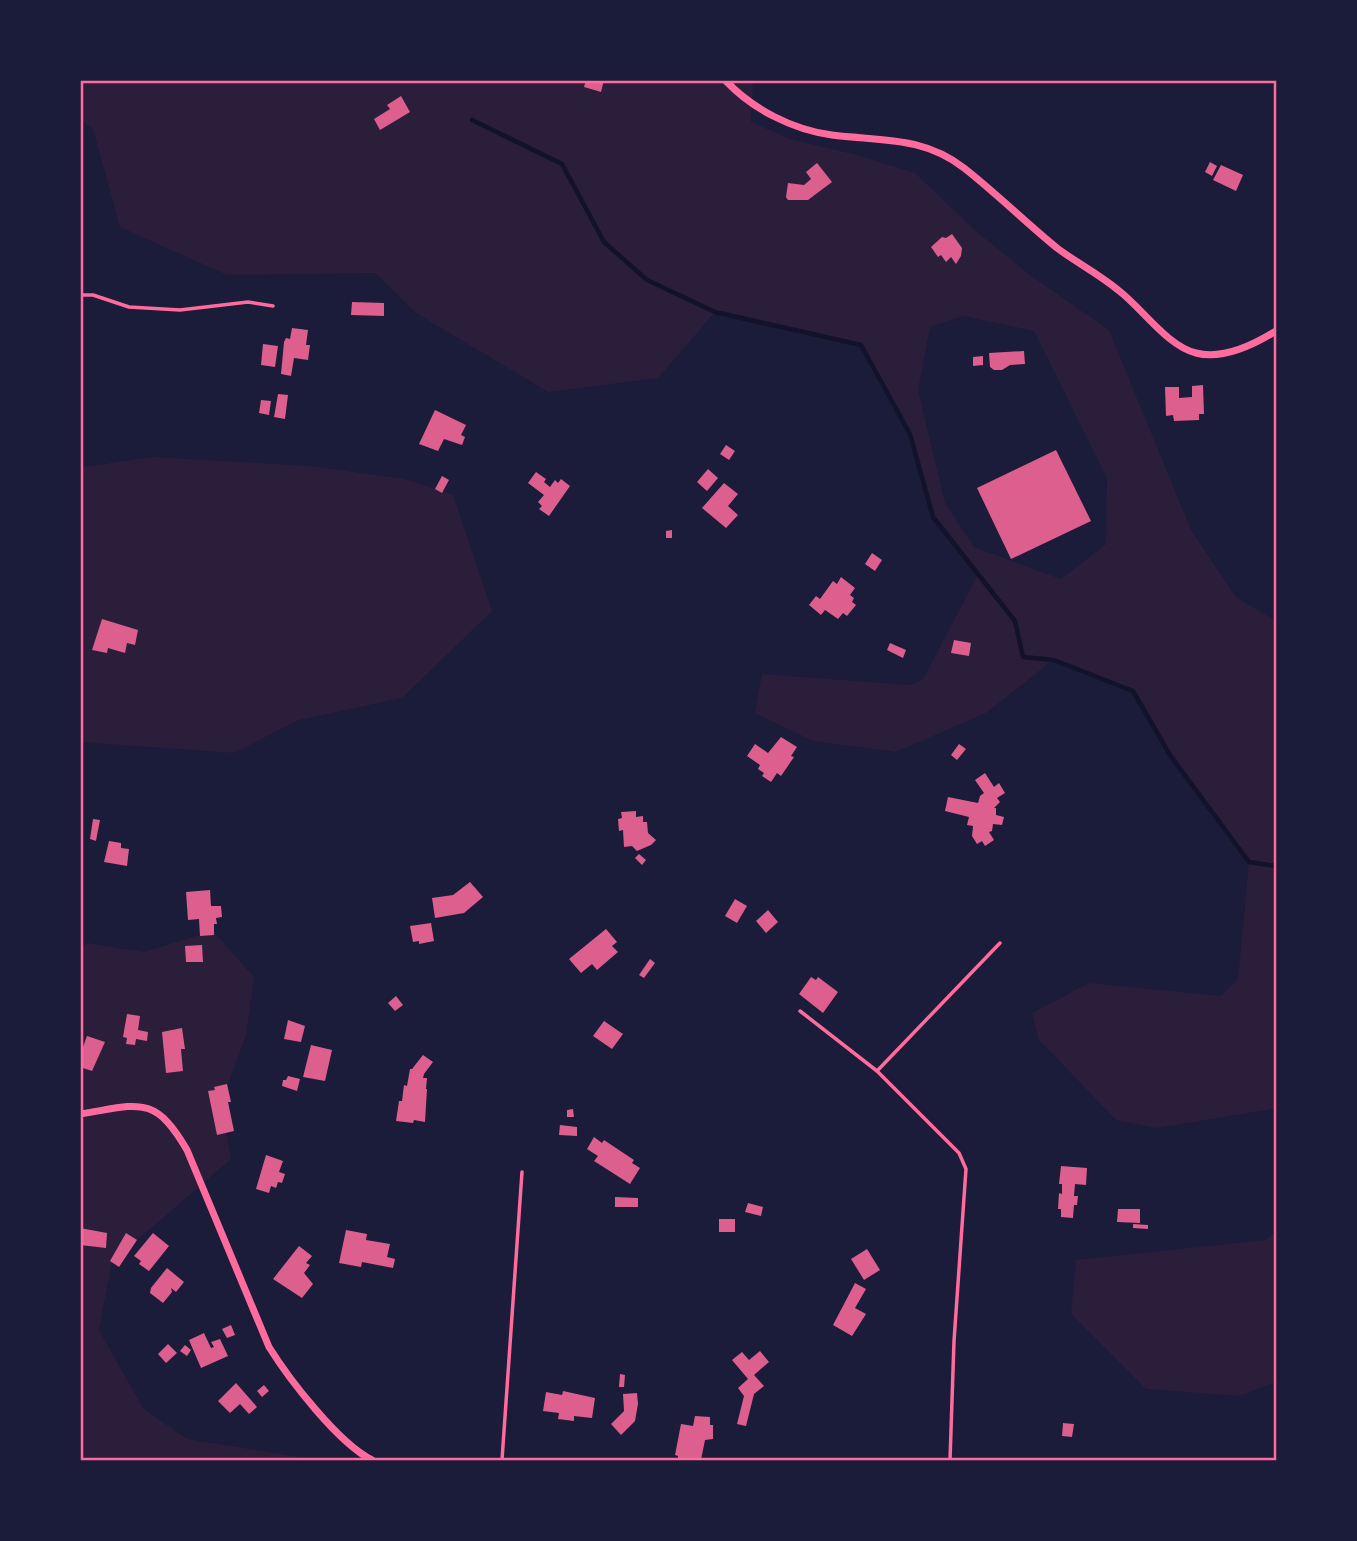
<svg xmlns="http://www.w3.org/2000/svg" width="1357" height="1541" font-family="'Roboto Condensed',sans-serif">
  <rect width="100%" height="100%" fill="#1b1b3a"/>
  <!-- green -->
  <g fill="#2a1e3b" fill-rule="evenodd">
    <path d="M81,81H753L751,122L790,139L857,155L915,173L976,231L1030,275L1109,330L1191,530L1236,597L1276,621V1114L1272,1109L1157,1128L1116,1120L1039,1040L1032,1013L1089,983L1221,996L1238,979L1249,862L1170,755L1133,691L1053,660L986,713L896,752L813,741L755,713L762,674L910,685L923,679L978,575L933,517L910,434L861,345L715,312L658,378L548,392L416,313L375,273L227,275L120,227L93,129L81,120ZM963,316L1034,331L1107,478L1106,544L1061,579L974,547L945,503L918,390L930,327Z"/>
    <path d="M153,457L310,466L405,479L453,495L492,611L402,698L299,720L234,753L81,742L80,473L84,467Z"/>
    <path d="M213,931L254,977L246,1035L221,1104L231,1159L112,1262L99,1330L143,1408L187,1439L305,1458L310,1460H81V947L88,943L144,952Z"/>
    <path d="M1276,1232V1382L1239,1396L1146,1389L1071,1314L1076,1260L1265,1240Z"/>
  </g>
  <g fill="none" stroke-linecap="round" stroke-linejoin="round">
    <!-- stream -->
    <path stroke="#12122b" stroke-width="4.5" d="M472,120L562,164L604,242L647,280L715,312L861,345L910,434L933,517L1015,621L1023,657L1054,660L1133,691L1170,755L1249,862L1276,866"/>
  </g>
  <!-- building -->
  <g fill="#dd5f8e">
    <path d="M586,80H604L601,92L584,87Z"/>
    <path d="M401,96L410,112L380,130L374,119L390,109L387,105Z"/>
    <path d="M1210,162L1217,166L1212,176L1205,172Z"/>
    <path d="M817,163L832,182L808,200H788L786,197L788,183L804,185L811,179L806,172Z"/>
    <path d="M1221,165L1243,175L1236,191L1213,180Z"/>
    <path d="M952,234L962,248L961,256L956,264L951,257L946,262L941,255L938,257L931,247L942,237L946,238Z"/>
    <path d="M352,302L384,303V316L351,315Z"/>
    <path d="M292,328L308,330L306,345H310L308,360L294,358L291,376L281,374L284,342L286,338L290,339Z"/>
    <path d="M263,344L278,346L275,367L261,365Z"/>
    <path d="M1024,351L1025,364L1010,365L1002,370H994L990,367L989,353Z"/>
    <path d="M983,356V365L973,366V357Z"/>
    <path d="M1203,385L1204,414H1199V420L1174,421L1173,415L1166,416L1165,387H1179V398L1192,397V386Z"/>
    <path d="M278,394L288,395L285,419L274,417Z"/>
    <path d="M261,400L271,401L269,415L259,413Z"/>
    <path d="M435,410L466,425L461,435L465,437L462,445L444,439L438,451L419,444Z"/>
    <path d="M726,445L735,451L729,460L720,454Z"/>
    <path d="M1056,450L1091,521L1011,559L977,488Z"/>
    <path d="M708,469L718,478L707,491L697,482Z"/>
    <path d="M536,472L546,479L544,482L550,487L555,480L558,483L561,479L570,486L549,516L539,509L542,506L538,502L544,495L528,483Z"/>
    <path d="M442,476L449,480L442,493L435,489Z"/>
    <path d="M724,483L738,494L728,506L738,515L726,528L702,508Z"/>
    <path d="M672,530V538H666V531Z"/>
    <path d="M872,553L882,560L875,571L865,564Z"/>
    <path d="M841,577L855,588L850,595L854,598L852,602L856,605L847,616L843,613L838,619L825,610L821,615L809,605L816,596L820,599L833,581L837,584Z"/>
    <path d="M102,619L138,630L135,645L127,643L125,653L108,648L107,653L92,650Z"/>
    <path d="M954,640L971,643L969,656L951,653Z"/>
    <path d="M890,643L906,650L903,658L887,650Z"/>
    <path d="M781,737L797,747L791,756L794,757L781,776L777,773L771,782L762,776L764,773L758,769L760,765L747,756L755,744L768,753Z"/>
    <path d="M959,744L966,749L957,760L951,755Z"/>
    <path d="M985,773L994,787L999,783L1005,793L997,798L1000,802L994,808H996V815L1004,817L1002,825L993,824L992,831L989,832L994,840L985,846L982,841L977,844L972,836L973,826L967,825L969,817L945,811L948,797L978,803L980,796L984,793L975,780Z"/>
    <path d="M636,811V817L643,816V822H647L648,833L656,840L651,845L637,851L632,846L624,847L623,830L619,831L618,819L622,818L621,812Z"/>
    <path d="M93,819L100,820L96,841L90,839Z"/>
    <path d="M109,841L121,843V848L129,849L127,866L104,862Z"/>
    <path d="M639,854L646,860L642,865L635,858Z"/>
    <path d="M470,882L483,897L464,913L435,918L432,898L453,895Z"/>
    <path d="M210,890L211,906H221L222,917L216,918L217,924H214V935L200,936L199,919L188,920L186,892Z"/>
    <path d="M735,899L747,906L737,923L725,916Z"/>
    <path d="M768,910L778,922L766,933L756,921Z"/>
    <path d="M431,923L434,941L419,944V941L413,942L410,926Z"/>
    <path d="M606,929L617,942L612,946L618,952L597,970L592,964L581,973L569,959Z"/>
    <path d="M202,945L203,962H186L185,946Z"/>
    <path d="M650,959L655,963L644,978L639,975Z"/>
    <path d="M811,977L816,980L818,977L838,992L823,1013L799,994Z"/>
    <path d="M396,996L403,1005L395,1011L388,1003Z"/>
    <path d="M127,1014L140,1016L138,1030L148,1032L147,1041L136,1039L135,1045L126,1044L127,1038L123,1037Z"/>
    <path d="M288,1020L305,1026L301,1042L284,1039Z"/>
    <path d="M604,1021L623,1034L612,1049L593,1036Z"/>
    <path d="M182,1028L185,1049H181L183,1071L166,1073L162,1032Z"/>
    <path d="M87,1036L105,1042L92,1071L80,1067V1055Z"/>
    <path d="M311,1045L332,1050L325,1081L303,1077Z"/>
    <path d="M423,1055L433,1062L424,1074L423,1078H427L426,1089H427L425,1122L414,1120L413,1123L396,1121L399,1101H402L404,1085L407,1086L410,1069H412Z"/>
    <path d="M288,1076L300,1079L297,1091L282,1086L283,1080H286Z"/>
    <path d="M227,1084L231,1102H228L234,1131L217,1135L208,1091L215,1090L214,1087Z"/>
    <path d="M573,1109L574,1117H567V1110Z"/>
    <path d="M560,1125L577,1127V1136L559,1135Z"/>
    <path d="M594,1137L602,1143L604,1140L634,1160L632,1163L640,1168L630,1184L594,1161L598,1156L587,1149Z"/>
    <path d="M266,1155L283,1161L279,1172L285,1174L282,1183L278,1182L276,1188L271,1186L269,1193L256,1189Z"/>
    <path d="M1061,1166L1087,1168L1086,1185L1075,1184L1074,1196H1078L1077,1205H1074L1073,1218L1061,1217V1209H1058L1059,1193L1062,1194V1184H1059Z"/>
    <path d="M615,1197L638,1198V1207H615Z"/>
    <path d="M748,1203L763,1207L761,1216L745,1212Z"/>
    <path d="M1118,1209H1140V1223L1117,1222Z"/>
    <rect x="719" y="1219" width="16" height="13"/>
    <path d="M1133,1224L1148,1225V1229L1133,1228Z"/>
    <path d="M80,1228L107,1233L106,1248L80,1245Z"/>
    <path d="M346,1230L367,1234L366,1240L390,1244L387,1257L395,1259L393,1268L362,1262L361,1267L339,1263Z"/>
    <path d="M126,1233L137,1240L119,1267L110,1261Z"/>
    <path d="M153,1233L169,1246L149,1271L139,1264L141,1261L134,1256Z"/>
    <path d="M299,1246L312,1256L306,1263L310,1265L304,1273L313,1284L302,1298L273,1279Z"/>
    <path d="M867,1249L880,1270L864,1280L851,1259Z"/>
    <path d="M167,1268L184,1282L176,1292L171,1288L172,1292L163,1303L150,1293L151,1288Z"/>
    <path d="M855,1283L866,1289L855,1308L866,1314L852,1336L833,1325Z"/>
    <path d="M231,1325L235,1335L227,1338L222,1329Z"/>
    <path d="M204,1333L211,1348L214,1347L211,1342L220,1339L228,1356L201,1368L189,1340Z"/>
    <path d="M168,1344L177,1353L166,1363L158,1354Z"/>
    <path d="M185,1345L191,1350L187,1356L180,1351Z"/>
    <path d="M760,1351L769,1362L754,1375L764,1386L754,1394L746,1426L737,1424L744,1396L738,1388L748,1379L732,1360L742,1352L749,1360Z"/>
    <path d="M620,1374L625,1375L624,1387H619Z"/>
    <path d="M236,1383L257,1407L249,1414L240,1404L230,1413L218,1401Z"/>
    <path d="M264,1385L269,1391L262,1397L257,1391Z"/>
    <path d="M563,1391L595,1398L592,1418L574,1416V1421L558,1419L559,1413L543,1411L546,1392L562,1395Z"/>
    <path d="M637,1393L638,1404L635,1421L621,1435L611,1424L624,1411L623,1394Z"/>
    <path d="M695,1416L710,1417V1425H713V1439L705,1440L701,1460L678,1458V1456L675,1455L681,1424L693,1426Z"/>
    <path d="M1063,1423L1074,1424L1072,1437L1062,1436Z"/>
  </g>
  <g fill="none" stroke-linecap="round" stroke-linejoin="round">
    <!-- service -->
    <g stroke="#ff6b9d" stroke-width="3.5">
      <path d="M80,295H93L129,307L180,310L248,302L273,306"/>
      <path d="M800,1011L877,1071L959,1153L966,1169L954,1341L950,1460"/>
      <path d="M877,1071L1000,943"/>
      <path d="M502,1460L522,1172"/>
    </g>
    <!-- minor -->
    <g stroke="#ff6b9d" stroke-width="7">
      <path d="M725,80C752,109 793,130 832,135C880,141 923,136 964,168C996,193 1025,222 1057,248C1077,263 1099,274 1118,290C1142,308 1167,346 1196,353C1222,360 1255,344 1276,331"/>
      <path d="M80,1114C138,1105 154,1093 187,1150L269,1347C289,1379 338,1443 372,1460"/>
    </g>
  </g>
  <!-- border -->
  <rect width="1357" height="1541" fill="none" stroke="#1b1b3a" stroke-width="164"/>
  <rect x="82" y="82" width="1193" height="1377" fill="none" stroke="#ff6b9d" stroke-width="2.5"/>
</svg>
